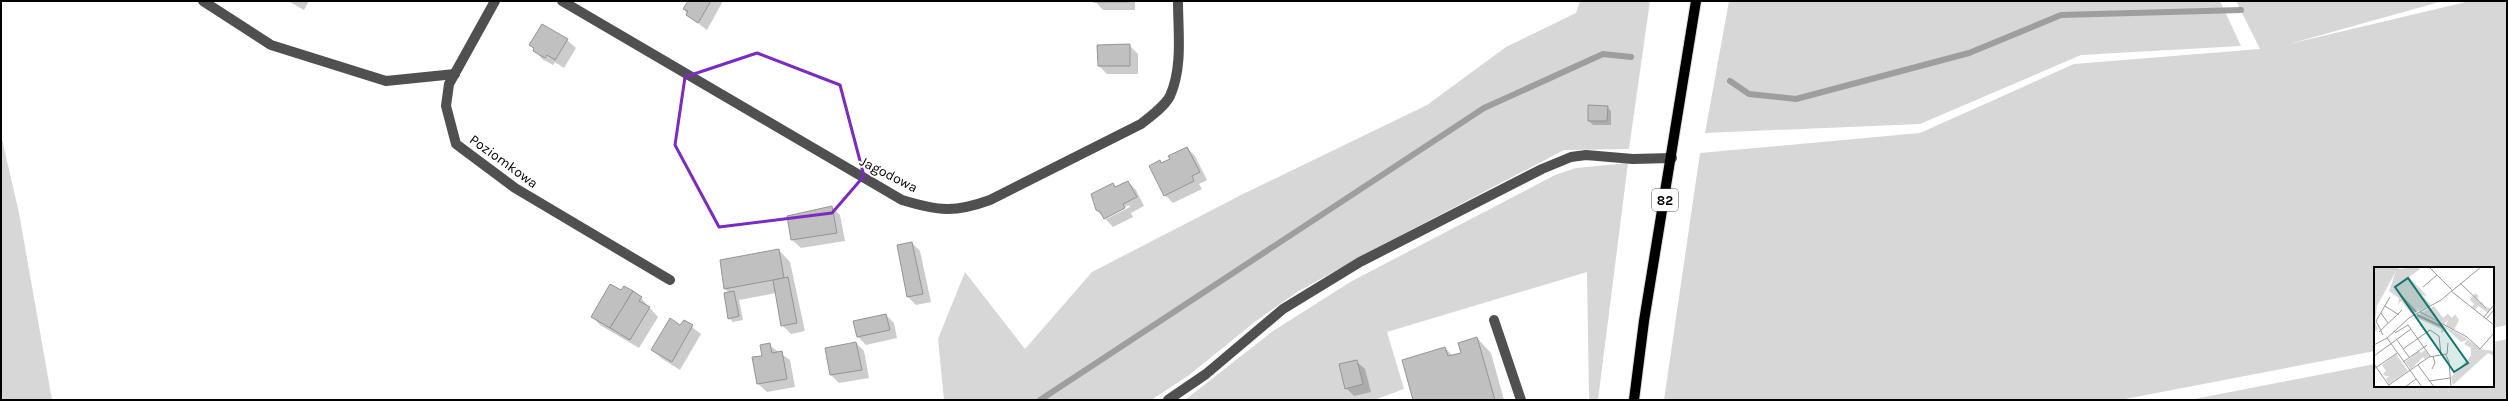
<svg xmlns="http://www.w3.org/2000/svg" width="2508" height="401" font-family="Karla,sans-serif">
  <rect width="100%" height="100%" fill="#fff"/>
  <!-- green -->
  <g fill="#d7d7d7">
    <path d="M1580,1H1650L1629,149L1564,150L1384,244L1297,292L1256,321L1188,376L1151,400H944L938,339L965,272L1025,349L1092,272L1245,193L1427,105L1506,47L1576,13Z"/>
    <path d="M1729,1H2220L2241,46L2081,55L1920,124L1705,133Z"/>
    <path d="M2236,1H2443L2289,44L2470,1H2507V325L2493,328V268H2375V351L2120,400H1664L1700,153L1920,133L2074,64L2260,49Z"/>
    <path d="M1,135L19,213L52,400H1Z"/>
    <path d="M1628,163L1598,400H1589L1587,272L1387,332L1404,389L1374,400H1185L1273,331L1352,281L1555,175L1576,168Z"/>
    <path d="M2507,339V400H2189L2375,364V386H2493V342Z"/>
  </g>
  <!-- shadow -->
  <g fill="#0003" fill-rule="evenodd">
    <path d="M288,1H309L304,10Z"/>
    <path d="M689,1H723L707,30L687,15L684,9Z"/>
    <path d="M1095,1H1135V10H1103Z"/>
    <path d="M542,25L567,40L576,48L564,68L555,62L553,65L542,59L530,45Z"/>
    <path d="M1129,45L1138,54V74H1107L1099,66Z"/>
    <path d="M1607,107L1611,111V125H1593L1589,121Z"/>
    <path d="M1187,148L1195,156L1207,180L1199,184L1202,189L1173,203L1165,195L1160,161L1162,164Z"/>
    <path d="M1128,182L1136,190L1144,206L1131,213L1133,217L1113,227L1097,210L1116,188ZM1129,205L1130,207L1106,219L1104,218Z"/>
    <path d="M832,207L840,215L845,241L801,248L792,240Z"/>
    <path d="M912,243L920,251L931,302L916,305L908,297Z"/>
    <path d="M779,250L790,262L805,331L791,334L782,325L776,293L739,300L743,320L733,322L729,318V293L725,289L721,260Z"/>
    <path d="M621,292L641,298L658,317L639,348L600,325L592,316Z"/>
    <path d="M886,315L894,323L897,338L866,345L858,337L855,322Z"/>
    <path d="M684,321L701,334L680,370L661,358L653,350Z"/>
    <path d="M1477,338L1491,353L1504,400H1414L1445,348L1453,356L1462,353Z"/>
    <path d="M856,343L864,351L869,378L839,383L831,375L826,348Z"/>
    <path d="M769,345L790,360L795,387L767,392L758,384L753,358L763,357Z"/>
    <path d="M1356,361L1365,369L1371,392L1354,396L1346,388Z"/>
  </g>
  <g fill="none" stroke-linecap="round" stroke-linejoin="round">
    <!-- stream -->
    <g stroke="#9e9e9e" stroke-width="6">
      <path d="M1730,81L1749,94L1796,99L1969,53L2061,15L2241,10"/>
      <path d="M1040,400L1484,108L1603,54L1631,57"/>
    </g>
  </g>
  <!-- building -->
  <g fill="#c0c0c0" stroke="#949494">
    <path d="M688,1H711L698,23L686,15L688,11L683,9Z"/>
    <rect x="1094" y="1" width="34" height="1"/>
    <path d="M542,24L568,39L555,60L547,55L545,58L533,51L534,48L529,45Z"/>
    <path d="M1130,44V66H1098L1097,45Z"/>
    <path d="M1588,105L1608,106L1607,121H1588Z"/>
    <path d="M1187,147L1200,172L1192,176L1194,181L1164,196L1149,166L1160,160L1161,163L1170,159L1168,156Z"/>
    <path d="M1128,181L1137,197L1123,204L1125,208L1104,219L1100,212L1096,210L1091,194L1113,183L1115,187Z"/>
    <path d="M832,206L837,233L791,240L787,216Z"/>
    <path d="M912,242L923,294L907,297L897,245Z"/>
    <path d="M779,249L784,278L724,289L720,260Z"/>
    <path d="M788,277L797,323L781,326L773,280Z"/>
    <path d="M610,284L621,290L624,286L633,291L610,328L591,317Z"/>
    <path d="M633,291L642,297L639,301L650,307L630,340L610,328Z"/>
    <path d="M734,291L739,316L728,319L724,293Z"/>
    <path d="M886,314L890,330L857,337L853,321Z"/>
    <path d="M670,318L680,325L684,320L693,325L672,362L651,350Z"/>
    <path d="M1477,337L1495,400H1413L1402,360L1445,347L1448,356L1461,353L1458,343Z"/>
    <path d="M856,342L862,370L830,375L825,348Z"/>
    <path d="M770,343L772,353L782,351L787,379L757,384L752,357L762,356L760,345Z"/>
    <path d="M1357,360L1363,384L1345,389L1339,364Z"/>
  </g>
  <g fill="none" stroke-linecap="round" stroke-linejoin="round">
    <!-- major casing -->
    <g stroke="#dbdbdb" stroke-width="12">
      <path id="major" d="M1634,400L1644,321L1696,1"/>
    </g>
    <!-- minor -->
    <g stroke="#505050" stroke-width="10">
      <path d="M203,1L271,45L386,81L455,74"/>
      <path d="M495,1L449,84L446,106L456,144L515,188L670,280"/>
      <path d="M562,1L902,200C939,211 954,213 990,200L1141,124C1151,116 1164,107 1170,96C1183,67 1178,32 1178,1"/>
      <path d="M1494,320L1521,400"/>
      <path d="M1168,400L1206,374L1283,309L1360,262L1542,169L1571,157L1586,155L1633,159L1672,158"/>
    </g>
    <!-- major -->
    <use href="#major" stroke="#000" stroke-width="10"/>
  </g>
  <!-- marked area -->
  <path fill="none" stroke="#7b2cbf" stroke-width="3" stroke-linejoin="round" d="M757,53L840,85L864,176L832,213L719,227L675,145L685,77Z"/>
  <g text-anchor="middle" stroke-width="4" stroke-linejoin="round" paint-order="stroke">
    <!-- shield labels -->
    <rect fill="#fff" stroke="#4c4c4c" stroke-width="1" x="1652" y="189" width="26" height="22" rx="3"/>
    <g font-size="13" font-weight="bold" fill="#000">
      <text x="1665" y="205">82</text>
    </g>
    <!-- street labels -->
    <g font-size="14" fill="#000" stroke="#fff">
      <text transform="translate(504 161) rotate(36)" y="5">Poziomkowa</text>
      <text transform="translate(889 174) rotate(27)" y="5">Jagodowa</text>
    </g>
  </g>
  <!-- overview -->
  <g transform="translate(2374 267)">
    <rect width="120" height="120" fill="#fff"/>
    <path d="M0,0H26L24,2L44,0L46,2L35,10L53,29L48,28L57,38L45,44L42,40L44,44L38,47L27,34L24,38L25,31L15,24L22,4L3,39L1,55L4,62L0,65ZM101,26L105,29L103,31L106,36L108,35L110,40L117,41L114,46L104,39L101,43L98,40L100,37L96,33ZM60,39L69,51L78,43L74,47L78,51L81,47L85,53L80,63L72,58L74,53L70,57L47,46ZM47,46L92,71L106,82L120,84V89L114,86L79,118L77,110L97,89V81L90,77L93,73L87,75L73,62L67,66V62L43,51L38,53ZM51,83L55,89L51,92L49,90L37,102L31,95L45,84L47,86ZM22,87L34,104L15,117L12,112L15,109H11L9,106L12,104L8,98Z" fill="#d7d7d7"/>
    <path fill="none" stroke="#9e9e9e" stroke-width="2" d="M27,29L42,45M43,48L69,60"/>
    <path fill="none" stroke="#999" stroke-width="1" d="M55,0L78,23M86,16L112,41M49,20L63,8M77,24L120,58M11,39L25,48M46,45L93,70L106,82L120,66M7,46L14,56M110,50L120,38M112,52L120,43M5,65L28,43M21,66L34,58L56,89M9,68L2,54L16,30M13,71L48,120M23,73L35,90M0,78L13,71L35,51L67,33L107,0M29,82L56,63L65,69L67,88M72,88L75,95L77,120M0,89L37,62M29,95L53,78M0,97L16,120M44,98L60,120M0,102L23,86M58,102L61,96L59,89M55,114L76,111M15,118L55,90L73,87L74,76M31,120L42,112"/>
    <path fill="#0f766e" fill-opacity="0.15" stroke="#0f766e" stroke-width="2" d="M34,11L94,96L80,105L21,20Z"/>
    <rect width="120" height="120" fill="none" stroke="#000" stroke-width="2"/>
  </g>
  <!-- border -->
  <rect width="2508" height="401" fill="none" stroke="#000000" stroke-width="4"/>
</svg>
